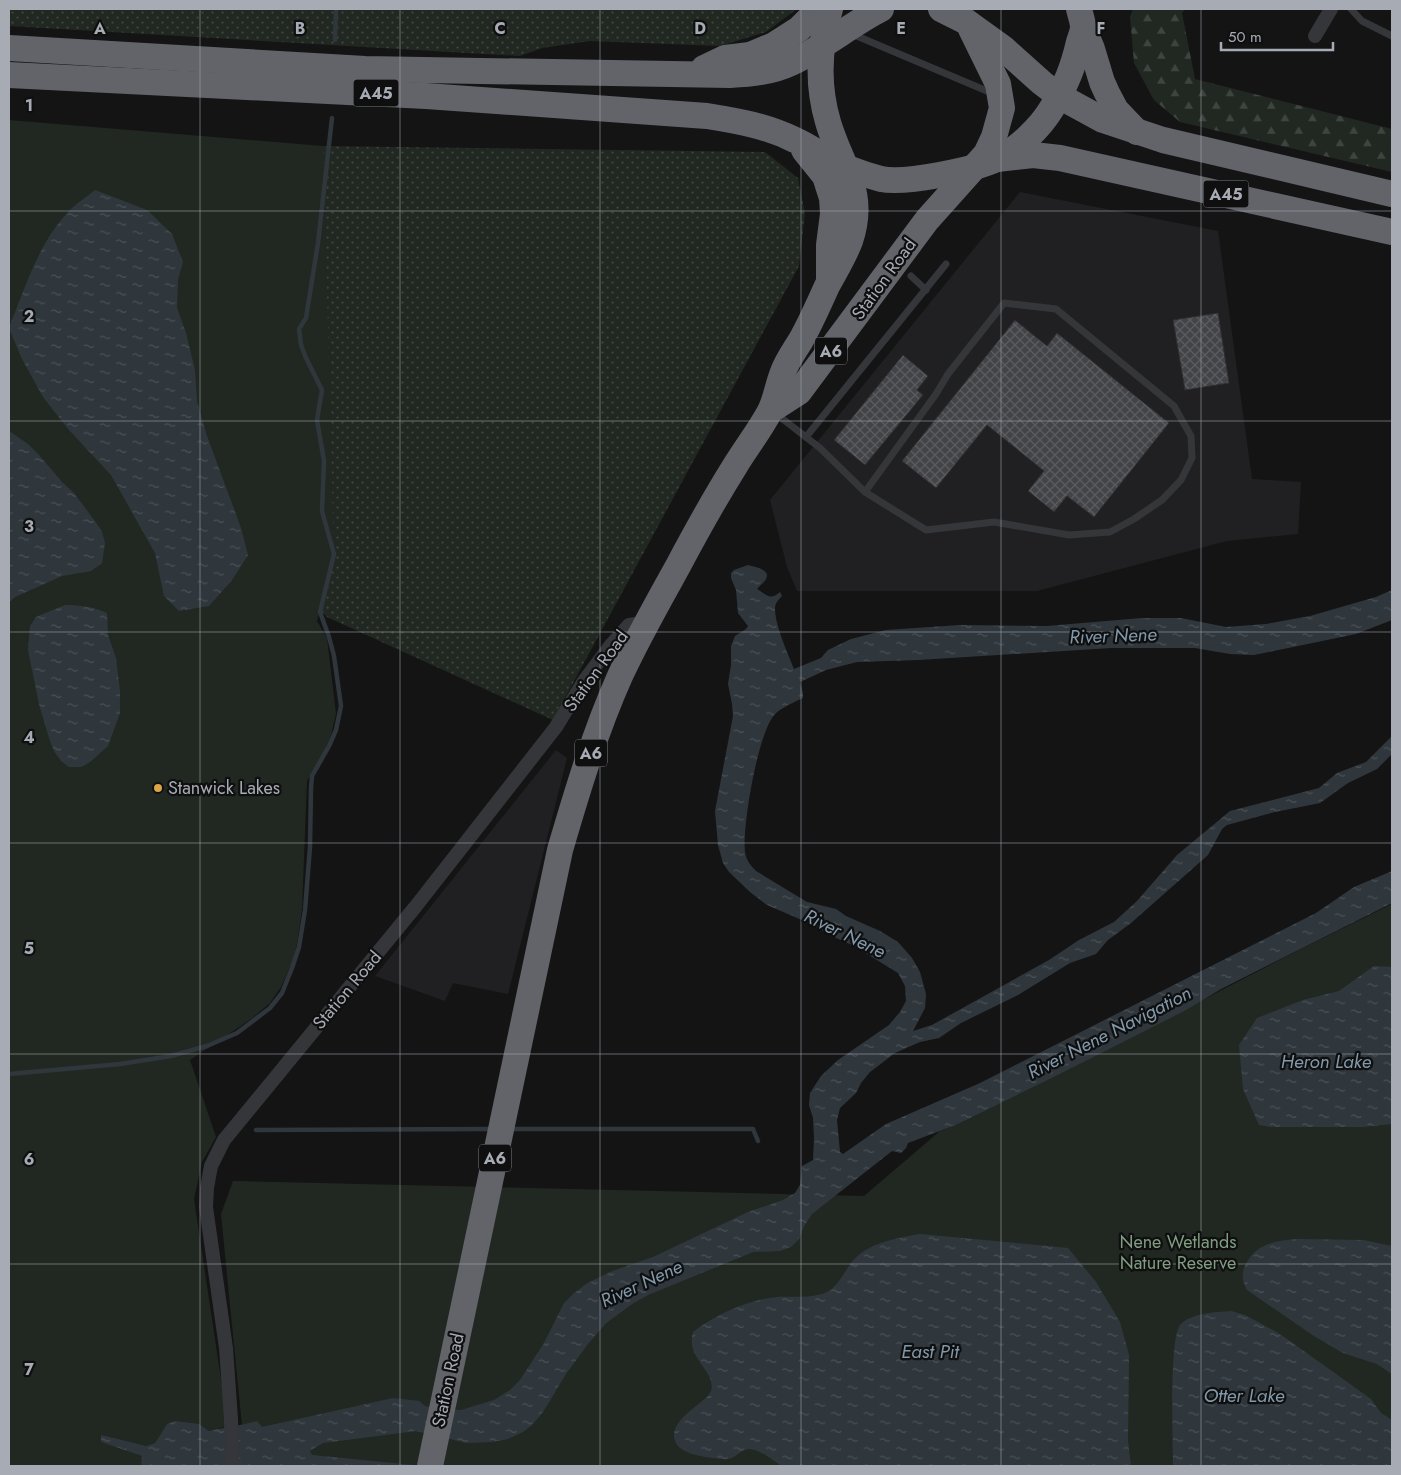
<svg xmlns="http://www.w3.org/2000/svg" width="1401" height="1475" font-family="Jost,sans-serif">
  <defs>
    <pattern id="grass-dots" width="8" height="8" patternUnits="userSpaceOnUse" patternTransform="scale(1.25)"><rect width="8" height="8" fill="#212821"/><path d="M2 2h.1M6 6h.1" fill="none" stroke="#3e443f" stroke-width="1.8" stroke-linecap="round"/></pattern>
    <pattern id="forest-firs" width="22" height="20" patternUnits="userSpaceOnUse" patternTransform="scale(1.25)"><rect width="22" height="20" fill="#212821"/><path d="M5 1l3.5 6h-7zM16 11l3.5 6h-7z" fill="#3e443f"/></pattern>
    <pattern id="water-ripples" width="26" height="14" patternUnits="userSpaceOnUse" patternTransform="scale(1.25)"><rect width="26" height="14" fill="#2f373d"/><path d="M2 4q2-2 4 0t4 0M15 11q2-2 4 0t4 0" fill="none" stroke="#4a5157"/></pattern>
    <pattern id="building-cross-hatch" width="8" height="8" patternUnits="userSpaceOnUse" patternTransform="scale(1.25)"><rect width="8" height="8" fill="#434448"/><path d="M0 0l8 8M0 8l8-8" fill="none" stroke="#5b5c60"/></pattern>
  </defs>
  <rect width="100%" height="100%" fill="#141415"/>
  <!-- built -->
  <g fill="#202022">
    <path d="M1020,192L1218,231L1252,479L1301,482L1298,534L1227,541L1037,591H797L787,567L770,500Z"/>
    <path d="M556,750L567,758L508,994L453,983L445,1001L375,976Z"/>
  </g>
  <!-- grass -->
  <g fill="url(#grass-dots)">
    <path d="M9,9H797L766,32L720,46L590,41L542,48L520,56L9,26Z"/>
    <path d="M323,146L765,152L798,178L805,213L799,266L553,720L327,617L316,606L321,588Z"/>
  </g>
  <!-- forest -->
  <path fill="url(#forest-firs)" d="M1133,9H1185L1182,13L1195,79L1392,129V172L1180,122L1154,100L1134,63L1130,17Z"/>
  <!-- green -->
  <g fill="#212821">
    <path d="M9,120L323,146L334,554L317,621L327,638L336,714L331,735L323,755L307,781L302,909L297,944L293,961L281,987L270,1003L251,1019L190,1060L216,1137L202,1162L194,1199L228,1426L209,1431L199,1424H167L155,1443L146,1446L101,1442L143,1456L141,1466H9Z"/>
    <path d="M1392,904V1466H243L242,1426L221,1214L233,1181L864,1196L940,1131L958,1124L1054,1077L1301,949Z"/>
  </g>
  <!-- water -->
  <g fill="url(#water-ripples)">
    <path d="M95,190L147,210L172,234L183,262L178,279L177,308L186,333L195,370L197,402L207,436L241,528L248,555L232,580L209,606L179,611L164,596L155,553L111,475L69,430L43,397L21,357L9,328C25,288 39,241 71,209C78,202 87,197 95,190Z"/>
    <path d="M9,431L28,444L39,455L62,482L74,493L97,524L102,532L105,543L102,563L91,571L62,576L15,597L9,602Z"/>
    <path d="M748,565C754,567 771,569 766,579C764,583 759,586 757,589C767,595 770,601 780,592L782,596C778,600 775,603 775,609C775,625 788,654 794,669L821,658L828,650L851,639L886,630L960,625L1047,626L1142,618H1181L1226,627L1266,624L1310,616L1376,597L1392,590V620L1356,634L1254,655L1230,654L1195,648H1111L918,660L857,662L826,670L800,682L803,693V698C794,702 783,707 776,713C758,729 742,828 745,852C746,860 751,866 756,871L807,902L836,909L846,916L880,931L898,942L912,958L920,972L926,994L925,1008L913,1031L932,1025L1049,960L1079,940L1114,922L1137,901L1177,855L1230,811L1319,788L1337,773L1366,762L1392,736V754L1377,769L1348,783L1320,803L1275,812L1227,825L1222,829L1208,855L1131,923L1108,940L1096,954L1070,963L1018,995L961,1023L939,1038L920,1042L895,1053L870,1072L861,1083L856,1093L840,1108L837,1120L840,1152L843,1154L886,1124L980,1083L1316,913L1354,887L1392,871V903L1221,989L1186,1010L1054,1077L958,1124L908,1143L906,1148L901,1153L892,1151L812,1214L804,1226L799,1239L791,1247L780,1251L753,1252L648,1295L632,1304L605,1324L588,1344L566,1374L543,1412L532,1425L523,1432L508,1439L492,1442L467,1443L416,1431L323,1443L310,1451L312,1455L423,1466H141L142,1456L101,1442V1435L146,1446L155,1443L167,1424L175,1421L199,1424L209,1431C225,1427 241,1426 257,1421L262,1427L393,1398L419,1401L425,1406L439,1409L461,1410L494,1400L510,1390L520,1380L544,1343L564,1303L573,1294L586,1284L610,1272L653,1257L748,1212L783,1200L795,1193L800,1185L802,1166L813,1160L814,1138L813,1118L809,1105L810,1093L821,1076L838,1060L889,1025L900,1012L906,1001L905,986L898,973L854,946L832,936L811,924L767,905L750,892L729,872L723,863L718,845L715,811L733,716L732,704L728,684L731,665V646L735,636L746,629L748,626L738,613L736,590L731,578V573L734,570Z"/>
    <path d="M65,605C79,605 94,607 107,613L108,635L116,658L120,691V713L108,746L90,762L81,767H69L61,761L54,751L49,738L39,704L28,650L30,626L36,617Z"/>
    <path d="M1374,966L1392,967V1124L1362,1127H1271L1259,1125L1243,1089L1239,1045L1257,1018L1303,1000L1339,991Z"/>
    <path d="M920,1234L1068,1248L1096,1282L1120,1322L1129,1355L1128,1441L1131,1466H782C773,1461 759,1448 748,1449C741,1450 735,1458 728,1459C724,1460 717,1458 713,1458C699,1456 673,1453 674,1434C676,1415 707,1402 711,1391C717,1371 685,1359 693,1332C717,1314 747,1300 778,1297C791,1296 819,1299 830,1290C839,1284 845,1271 851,1263C866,1243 897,1238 920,1234Z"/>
    <path d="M1297,1239L1363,1240L1392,1246V1374L1377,1364L1343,1353L1314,1336L1247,1290C1242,1281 1241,1273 1246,1264C1256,1243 1277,1241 1297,1239Z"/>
    <path d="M1231,1311L1245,1315L1280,1334L1371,1399L1381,1413L1392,1420V1466H1173C1173,1443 1169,1340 1180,1325C1190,1313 1217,1312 1231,1311Z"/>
  </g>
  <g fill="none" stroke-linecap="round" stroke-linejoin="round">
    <!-- stream -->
    <g stroke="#2f373d" stroke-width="4.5">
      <path d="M335,40L336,9"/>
      <path d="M9,1074L120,1064L171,1056L207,1046L237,1033L270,1008L282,993L292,968L299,947L305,910L310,847L311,788L312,776L329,746L336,730L341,706L334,656L329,637L320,612L334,554L322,511L324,461L317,420L322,390L306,358L301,345L299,329L306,318L318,243L332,118"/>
      <path d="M510,1129H753L758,1141"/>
      <path d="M256,1130L492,1129"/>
    </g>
  </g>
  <!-- building -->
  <g fill="url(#building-cross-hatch)" stroke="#2e2e31">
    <path d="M1218,313L1229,383L1185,390L1173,320Z"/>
    <path d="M1015,320L1047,346L1057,333L1169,423L1094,517L1067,496L1054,512L1028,491L1044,471L987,425L936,488L902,461Z"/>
    <path d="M903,355L928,376L917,390L923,395L865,465L834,440Z"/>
  </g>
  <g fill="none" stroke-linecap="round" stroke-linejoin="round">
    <!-- lane -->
    <g stroke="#35363a" stroke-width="7">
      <path d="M1351,9L1362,21L1392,36"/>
      <path d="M852,34L994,94"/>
      <path d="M911,276L926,290"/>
      <path d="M775,413L820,448L865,492L926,530L994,522L1069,535L1110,532L1134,519L1162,500L1181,480L1192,458L1191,436L1174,406L1056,309L1004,303L948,374L936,394L865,492"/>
      <path d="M806,437L946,264"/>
    </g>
    <!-- street -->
    <g stroke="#35363a" stroke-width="14">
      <path d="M1315,36L1331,9"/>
      <path d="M232,1466L231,1419L226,1348L206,1207L207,1188L211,1166L224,1140L416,906L556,727L584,681L611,645L629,625L636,624L644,629"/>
    </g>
    <!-- highway -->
    <g stroke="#62646a" stroke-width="26">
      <path d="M941,9L967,22L1003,48L1042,83L1059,96L1103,120L1163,140L1392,194"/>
      <path d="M1083,27L1092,49L1102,82L1107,93L1116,110L1137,132"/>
      <path d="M9,48L365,69L730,75C751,74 772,72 791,63C823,48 850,25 881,9"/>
      <path d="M704,68L725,58L750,55L774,45L799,29L819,9"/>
      <path d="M9,75L426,96L707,116C738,121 767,126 795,140C805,144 815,151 825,157C841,166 862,174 881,179C906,184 973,170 997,159C1018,149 1040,128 1052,108C1066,85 1073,68 1079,42C1080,38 1083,32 1083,27C1083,22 1080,14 1079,9"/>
      <path d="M804,150L825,176L832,198L833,214L829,245V280"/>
      <path d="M997,159L1033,155L1060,158L1392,232"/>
      <path d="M771,410L799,392L927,220L986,154L994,137L1002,108L998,84L971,29"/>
      <path d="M430,1466L560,850C577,792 595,732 620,676C637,639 658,602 678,566C696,532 715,498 735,466C746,448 760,430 770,411C776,399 778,384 783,372C787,361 795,350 801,340C811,322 819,304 827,286C835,271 844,257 850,241C867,191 841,167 828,122C817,85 819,46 830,9"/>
    </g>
  </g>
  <!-- grid -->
  <path fill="none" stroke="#a7acb4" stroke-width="1" stroke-opacity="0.55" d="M200,9V1466M400,9V1466M600,9V1466M801,9V1466M1001,9V1466M1201,9V1466M9,211H1392M9,421H1392M9,632H1392M9,843H1392M9,1054H1392M9,1264H1392"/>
  <!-- markers -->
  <circle fill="#dba446" stroke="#0f0f10" stroke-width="2" cx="158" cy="788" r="5"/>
  <g text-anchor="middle" stroke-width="4.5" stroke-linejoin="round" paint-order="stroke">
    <!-- shield labels -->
    <g fill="#0f0f10" stroke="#797d83" stroke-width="1">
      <rect x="353.5" y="79.5" width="45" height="27" rx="4"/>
      <rect x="1203.5" y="180.5" width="45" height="27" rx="4"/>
      <rect x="815" y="337.5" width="32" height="27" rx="4"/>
      <rect x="575" y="739.5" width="32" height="27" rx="4"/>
      <rect x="479" y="1144.5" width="32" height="27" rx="4"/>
    </g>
    <g font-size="16" font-weight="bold" fill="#a7acb4">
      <text x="376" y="99">A45</text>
      <text x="1226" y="200">A45</text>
      <text x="831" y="357">A6</text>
      <text x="591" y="759">A6</text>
      <text x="495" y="1164">A6</text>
    </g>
    <!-- street labels -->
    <g font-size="18" fill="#a7acb4" stroke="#0f0f10">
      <text transform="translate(884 279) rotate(-54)" y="6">Station Road</text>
      <text transform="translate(596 671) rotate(-54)" y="6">Station Road</text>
      <text transform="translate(347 990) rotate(-50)" y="6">Station Road</text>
      <text transform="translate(448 1380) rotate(-78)" y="6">Station Road</text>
    </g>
    <!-- poi labels -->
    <g font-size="18" fill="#a7acb4" stroke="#0f0f10" text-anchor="start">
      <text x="168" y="794">Stanwick Lakes</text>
    </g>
    <!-- park labels -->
    <g font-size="18" fill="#809d81" stroke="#0f0f10">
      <text x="1178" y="1248">Nene Wetlands<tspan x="1178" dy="21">Nature Reserve</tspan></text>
    </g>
    <!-- water labels -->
    <g font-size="19" font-style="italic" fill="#8299ab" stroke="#0f0f10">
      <text transform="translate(1113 635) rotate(-2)" y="7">River Nene</text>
      <text transform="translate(845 933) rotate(26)" y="7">River Nene</text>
      <text transform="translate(1109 1032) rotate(-27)" y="7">River Nene Navigation</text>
      <text x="1326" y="1068">Heron Lake</text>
      <text transform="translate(641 1283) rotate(-25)" y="7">River Nene</text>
      <text x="930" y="1358">East Pit</text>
      <text x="1244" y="1402">Otter Lake</text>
    </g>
  </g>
  <g font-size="16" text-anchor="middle" font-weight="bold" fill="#a7acb4" stroke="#0f0f10" stroke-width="4.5" stroke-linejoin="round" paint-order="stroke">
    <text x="100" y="34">A</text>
    <text x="300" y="34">B</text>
    <text x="500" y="34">C</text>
    <text x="700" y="34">D</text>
    <text x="901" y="34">E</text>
    <text x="1101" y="34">F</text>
    <text x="29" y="111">1</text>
    <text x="29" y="322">2</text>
    <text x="29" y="532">3</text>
    <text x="29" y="743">4</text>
    <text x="29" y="954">5</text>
    <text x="29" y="1165">6</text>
    <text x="29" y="1375">7</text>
  </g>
  <!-- border -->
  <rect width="1401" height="1475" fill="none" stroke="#a7acb4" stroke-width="20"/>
  <!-- scale -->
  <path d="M1221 42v8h112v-8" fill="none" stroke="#a7acb4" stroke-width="2.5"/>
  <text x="1228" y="42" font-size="15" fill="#a7acb4" stroke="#0f0f10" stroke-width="4" paint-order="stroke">50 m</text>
</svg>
